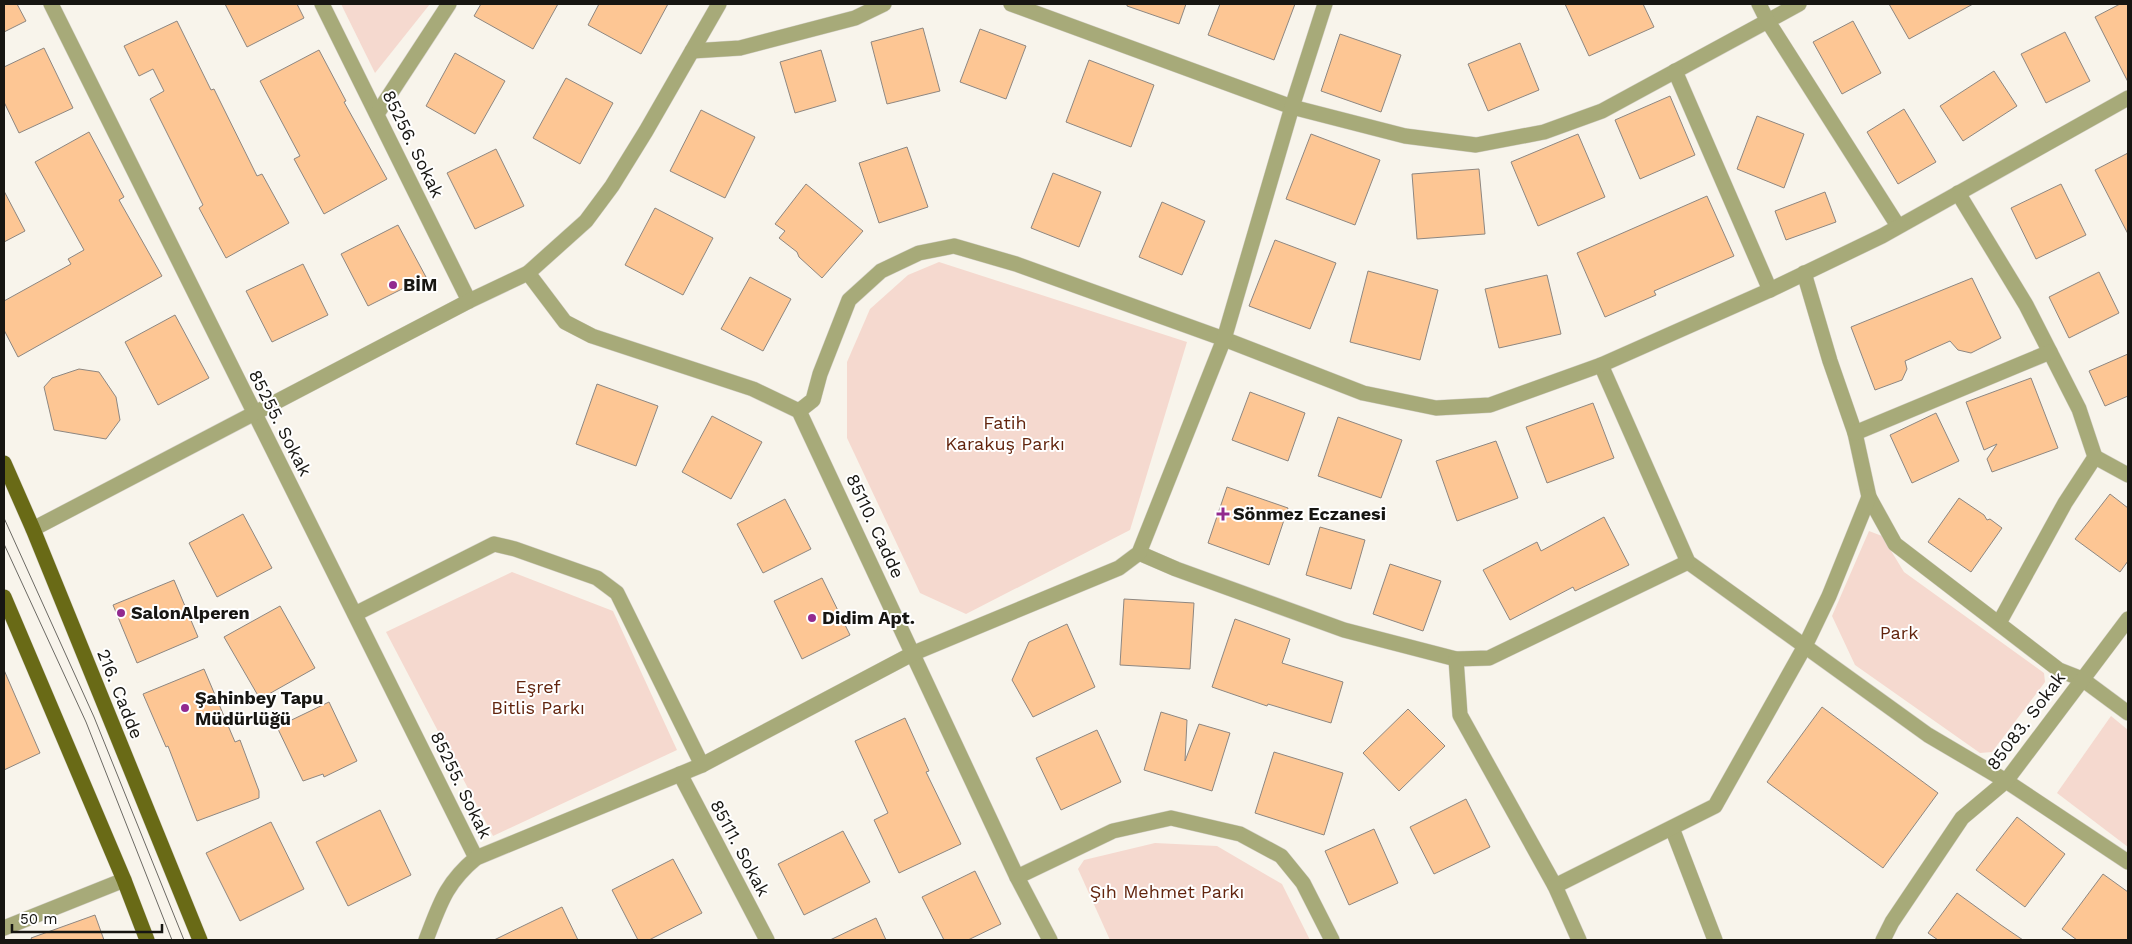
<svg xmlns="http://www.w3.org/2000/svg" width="2132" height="944" font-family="'Work Sans',sans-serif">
  <rect width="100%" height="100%" fill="#f8f4eb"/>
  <!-- green -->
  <g fill="#f5d9cf">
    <path d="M341,4H430L375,73Z"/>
    <path d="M939,262L1187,342L1130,530L966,614L920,593L847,438V362L870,309L908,275Z"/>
    <path d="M1869,531L1882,536L1904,572L2044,673L2045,682L1992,752L1980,753L1855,665L1832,616Z"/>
    <path d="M512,572L613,611L677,750L493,836L386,632Z"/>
    <path d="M2111,716L2128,730V847L2057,793Z"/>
    <path d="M1155,843L1217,846L1282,884L1310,940H1110L1078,869L1084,860Z"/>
  </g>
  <!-- building -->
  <g fill="#fdc694" stroke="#8e8781">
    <path d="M4,4H17L26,21L4,32Z"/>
    <path d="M225,4H297L304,18L247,47Z"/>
    <path d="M481,4H558L533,49L474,16Z"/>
    <path d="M599,4H668L641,54L588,25Z"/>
    <path d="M1127,4H1186L1179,24L1127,6Z"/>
    <path d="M1220,4H1295L1274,60L1208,35Z"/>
    <path d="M1565,4H1643L1654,27L1589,56Z"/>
    <path d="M1889,4H1973L1909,39Z"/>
    <path d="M2120,4H2128V82L2095,17Z"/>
    <path d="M177,21L211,90L214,89L257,176L262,174L289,223L226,258L199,208L203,205L150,99L164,91L153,69L139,76L124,46Z"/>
    <path d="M1853,21L1881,73L1842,94L1813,42Z"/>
    <path d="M923,28L940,91L887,104L871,42Z"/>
    <path d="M980,29L1026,46L1006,99L960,82Z"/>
    <path d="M2065,32L2090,81L2046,103L2021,54Z"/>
    <path d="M1340,34L1401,55L1381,112L1321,91Z"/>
    <path d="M1520,43L1539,90L1488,111L1468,64Z"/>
    <path d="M44,48L73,108L19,133L4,102V67Z"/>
    <path d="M319,50L346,101L344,102L387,179L324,214L294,159L300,156L260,81Z"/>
    <path d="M821,50L836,101L795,113L780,62Z"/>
    <path d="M455,53L505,81L475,134L426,106Z"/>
    <path d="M1089,60L1154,85L1131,147L1066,122Z"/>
    <path d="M1994,71L2017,106L1963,141L1940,106Z"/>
    <path d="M566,78L613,103L580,164L533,138Z"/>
    <path d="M1670,96L1695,155L1640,179L1615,120Z"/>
    <path d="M1904,109L1936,162L1898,184L1867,132Z"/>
    <path d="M701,110L755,137L725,198L670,171Z"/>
    <path d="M1757,116L1804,134L1784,188L1737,169Z"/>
    <path d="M89,132L124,197L119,200L162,276L18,357L4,330V301L71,264L68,259L84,250L35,162Z"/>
    <path d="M1311,134L1380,160L1355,225L1286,199Z"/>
    <path d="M1578,134L1605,197L1538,226L1511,162Z"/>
    <path d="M907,147L928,207L879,223L859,163Z"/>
    <path d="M496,149L524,206L475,229L447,173Z"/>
    <path d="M2128,153V234L2095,170Z"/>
    <path d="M1479,169L1485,234L1417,239L1412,174Z"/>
    <path d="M1053,173L1101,192L1079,247L1031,228Z"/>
    <path d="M806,184L863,231L822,278L799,257L797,252L779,238L785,231L775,224Z"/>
    <path d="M2061,184L2086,235L2036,259L2011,208Z"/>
    <path d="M4,191L25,231L4,242Z"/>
    <path d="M1825,192L1836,222L1786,240L1775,211Z"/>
    <path d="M1707,196L1734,256L1654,291L1656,295L1605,317L1577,253Z"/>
    <path d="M1162,202L1205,221L1182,275L1139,257Z"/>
    <path d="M655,208L713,238L683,295L625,265Z"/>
    <path d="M398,225L426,277L368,306L341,254Z"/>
    <path d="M1275,240L1336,263L1310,329L1249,306Z"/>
    <path d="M303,264L328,315L272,342L246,291Z"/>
    <path d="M1368,271L1438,290L1420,360L1350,342Z"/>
    <path d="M2099,272L2119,313L2069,338L2049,297Z"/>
    <path d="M1547,275L1561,334L1499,348L1485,289Z"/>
    <path d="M750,277L791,299L763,351L721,329Z"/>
    <path d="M1972,278L2001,338L1971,353L1958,350L1950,341L1905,361L1907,369L1902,380L1875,390L1851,327Z"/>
    <path d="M175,315L209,378L158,405L125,342Z"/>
    <path d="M2128,354V396L2105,406L2089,371Z"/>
    <path d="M79,369L99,372L116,397L120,420L106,439L54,430L44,387L52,378Z"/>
    <path d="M2031,378L2058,448L1992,472L1987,459L1997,444L1984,450L1966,402Z"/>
    <path d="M597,384L658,406L636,466L576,444Z"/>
    <path d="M1250,392L1305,413L1288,461L1232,440Z"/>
    <path d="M1593,403L1614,458L1547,483L1526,427Z"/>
    <path d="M1936,413L1959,461L1912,483L1890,435Z"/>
    <path d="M712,416L762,442L731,499L682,472Z"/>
    <path d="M1338,417L1402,440L1381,498L1318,476Z"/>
    <path d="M1496,441L1518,498L1457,521L1436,461Z"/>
    <path d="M1227,487L1288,508L1269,565L1208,543Z"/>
    <path d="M2110,494L2128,508V561L2120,572L2075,539Z"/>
    <path d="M1959,498L1984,515L1987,520L1990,519L2002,528L1971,572L1928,542Z"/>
    <path d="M785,499L811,549L763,573L737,524Z"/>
    <path d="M243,514L272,568L217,597L189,543Z"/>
    <path d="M1604,517L1629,565L1575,591L1573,587L1510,620L1483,570L1537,542L1541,551Z"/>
    <path d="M1320,527L1365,540L1351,589L1306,575Z"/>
    <path d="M1390,564L1441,581L1423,631L1373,614Z"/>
    <path d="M822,578L850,635L802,659L774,601Z"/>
    <path d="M174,580L198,637L137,663L113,605Z"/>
    <path d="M1124,599L1194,603L1190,669L1120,665Z"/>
    <path d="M280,606L315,668L260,699L224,637Z"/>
    <path d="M1235,619L1290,639L1282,663L1343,682L1331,723L1268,704L1267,706L1212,687Z"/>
    <path d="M1067,624L1095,687L1033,717L1012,680L1029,642Z"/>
    <path d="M204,669L235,742L240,740L259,791V798L197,821L168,746L166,747L143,694Z"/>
    <path d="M4,670L40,753L4,770Z"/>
    <path d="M329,702L357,761L324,777L323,774L303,781L277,727Z"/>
    <path d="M1822,707L1938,793L1883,868L1767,782Z"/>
    <path d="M1408,709L1445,746L1399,791L1363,753Z"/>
    <path d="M1161,712L1187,720L1185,761L1199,724L1230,733L1212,791L1144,770Z"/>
    <path d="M905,718L929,771L926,772L961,844L899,873L874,820L888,813L855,741Z"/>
    <path d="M1097,730L1121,782L1061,810L1036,758Z"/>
    <path d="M1274,752L1343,773L1324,835L1255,813Z"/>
    <path d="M1466,799L1490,847L1434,874L1410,827Z"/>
    <path d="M380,810L411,875L348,906L316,842Z"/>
    <path d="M2017,817L2065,854L2025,907L1976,870Z"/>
    <path d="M271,822L304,889L240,921L206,853Z"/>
    <path d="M1374,829L1398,883L1349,905L1325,851Z"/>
    <path d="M843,831L870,882L804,915L778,864Z"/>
    <path d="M673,859L702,913L649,940H638L612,890Z"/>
    <path d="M975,871L1001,924L968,940H944L922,897Z"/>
    <path d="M2103,874L2128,892V940H2077L2062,929Z"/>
    <path d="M1957,893L2001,925L2023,940H1938L1928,933Z"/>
    <path d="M562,907L578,940H494Z"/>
    <path d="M95,915L104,940H32L31,938Z"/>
    <path d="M876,918L886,940H830Z"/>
  </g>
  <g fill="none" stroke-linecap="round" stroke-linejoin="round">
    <!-- minor casing -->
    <g stroke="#d4d0c8" stroke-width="16">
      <g id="minor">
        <path d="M51,4L476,858"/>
        <path d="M322,4L469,301"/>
        <path d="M1011,4L1292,107L1405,136L1476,145L1544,132L1602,111L1799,4"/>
        <path d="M1759,4L1767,20L1898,226"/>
        <path d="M692,51L740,48L855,18L884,4"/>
        <path d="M1675,71L1770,290"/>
        <path d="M377,114L449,4"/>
        <path d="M1958,193L2026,305L2050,352L2079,409L2095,457L2065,503L1999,623"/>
        <path d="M528,273L565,322L592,336L753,389L799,411L1017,877L1050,940"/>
        <path d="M1804,273L1830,361L1855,433L1869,497L1895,544L2059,670L2082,679L2128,713"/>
        <path d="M1601,365L1688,562L1928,735L2006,781L2128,862"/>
        <path d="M799,411L813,400L820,374L849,300L881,271L919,253L954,246L1016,264L1224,339L1363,393L1436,408L1490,405L1601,365L1770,290L1882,236L2128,98"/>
        <path d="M1855,433L2050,352"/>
        <path d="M2095,457L2128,475"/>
        <path d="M33,529L469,301L528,273L586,221L612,186L646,131L719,4"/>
        <path d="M1139,553L1176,569L1344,630L1456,659L1489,658L1688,562"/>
        <path d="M355,614L494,544L515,549L597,578L617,593L702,765"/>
        <path d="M1456,659L1460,715L1555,886L1579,940"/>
        <path d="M680,774L767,940"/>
        <path d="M1672,828L1715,940"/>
        <path d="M1017,877L1113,831L1171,818L1240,834L1281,856L1303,883L1332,940"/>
        <path d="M1555,886L1715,806L1805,646L1829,596L1869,497"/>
        <path d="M4,928L124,880"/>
        <path d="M426,940C440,904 445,884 476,858L702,765L914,653L1119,568L1139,553L1224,339L1292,107L1325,4"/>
        <path d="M1883,940L1892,922L1962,818L2006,781L2128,619"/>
      </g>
    </g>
    <!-- major casing -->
    <g stroke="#d4d0c8" stroke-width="16">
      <g id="major">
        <path d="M4,463L33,529L200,940"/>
        <path d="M4,597L124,880L147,940"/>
      </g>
    </g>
    <!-- minor -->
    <use href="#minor" stroke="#a7aa79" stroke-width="15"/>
    <!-- major -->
    <use href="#major" stroke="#696a16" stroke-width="15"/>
    <!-- tram -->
    <g stroke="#6c6a64" stroke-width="1">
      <path d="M4,518L94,717L184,940"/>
      <path d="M4,544L86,722L172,940"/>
    </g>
  </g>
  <!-- markers -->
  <g fill="#922a8f" stroke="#fff" stroke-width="2">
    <circle cx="393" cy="285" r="5"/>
    <path d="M1220.5 506.5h5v5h5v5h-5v5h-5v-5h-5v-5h5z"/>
    <circle cx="121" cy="613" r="5"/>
    <circle cx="812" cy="618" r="5"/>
    <circle cx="185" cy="708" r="5"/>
  </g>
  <g text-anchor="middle" stroke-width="4" stroke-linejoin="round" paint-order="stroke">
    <!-- street labels -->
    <g font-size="18" fill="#171612" stroke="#fff">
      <text transform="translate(413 144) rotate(64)" y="6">85256. Sokak</text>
      <text transform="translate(280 423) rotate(63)" y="6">85255. Sokak</text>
      <text transform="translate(875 526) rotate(65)" y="6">85110. Cadde</text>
      <text transform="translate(120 694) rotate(68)" y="6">216. Cadde</text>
      <text transform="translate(2026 721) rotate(-53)" y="6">85083. Sokak</text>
      <text transform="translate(461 785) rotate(64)" y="6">85255. Sokak</text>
      <text transform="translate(740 848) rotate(62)" y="6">85111. Sokak</text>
    </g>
    <!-- poi labels -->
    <g font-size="18" font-weight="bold" fill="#171612" stroke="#fff" text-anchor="start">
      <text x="403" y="291">BİM</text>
      <text x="1233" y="520">Sönmez Eczanesi</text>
      <text x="131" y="619">SalonAlperen</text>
      <text x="822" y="624">Didim Apt.</text>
      <text x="195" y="704">Şahinbey Tapu<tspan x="195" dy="21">Müdürlüğü</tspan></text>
    </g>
    <!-- park labels -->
    <g font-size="18" fill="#62240d" stroke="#fff">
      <text x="1005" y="429">Fatih<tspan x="1005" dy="21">Karakuş Parkı</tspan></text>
      <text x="1899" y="639">Park</text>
      <text x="538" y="693">Eşref<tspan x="538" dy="21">Bitlis Parkı</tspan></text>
      <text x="1167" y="898">Şıh Mehmet Parkı</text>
    </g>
  </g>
  <!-- border -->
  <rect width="2132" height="944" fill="none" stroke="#171612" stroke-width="10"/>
  <!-- scale -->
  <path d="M12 924v8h150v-8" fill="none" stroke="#171612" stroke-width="2.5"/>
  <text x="20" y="924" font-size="15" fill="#171612" stroke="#ffffff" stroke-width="4" paint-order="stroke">50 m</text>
</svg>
